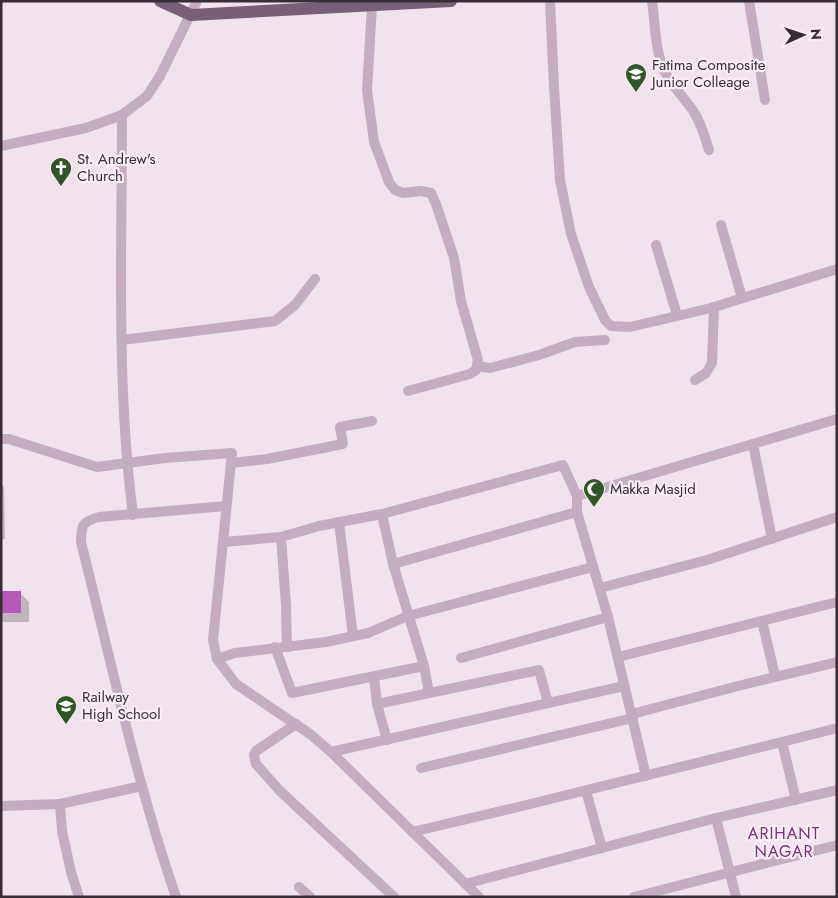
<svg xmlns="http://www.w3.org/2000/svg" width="838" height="898" font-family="Jost,sans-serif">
  <rect width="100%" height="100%" fill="#f1e2ed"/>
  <!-- shadow -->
  <g fill="#0003">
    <path d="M1,484L4,487L5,539H1Z"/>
    <path d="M1,593H20L29,602V622H1Z"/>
  </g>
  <!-- building -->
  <rect fill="#b559b8" x="1" y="591" width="20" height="22"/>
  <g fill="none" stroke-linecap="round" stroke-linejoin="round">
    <!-- minor -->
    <g stroke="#c5acc1" stroke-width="10">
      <path d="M550,1L554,87L560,180L571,234L589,287L605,320L611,326L630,327L711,308L837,269"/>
      <path d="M652,1C655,22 655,51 664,70C671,86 686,99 695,114C702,125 705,138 709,150"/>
      <path d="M749,1L765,100"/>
      <path d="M372,6L367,90L374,142L389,182L395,190L403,193L421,191L431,193L436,204L454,258L461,301L478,360L476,370L470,374L408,391"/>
      <path d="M122,115C122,248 116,383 133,515"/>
      <path d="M1,146L86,128L122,115L147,96L160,76L197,1"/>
      <path d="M721,225L742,298"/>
      <path d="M656,245L677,315"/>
      <path d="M122,340L275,321L295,305L315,279"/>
      <path d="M477,366L490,368L539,355L575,342L605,340"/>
      <path d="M695,380L706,373L712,363L714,307"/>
      <path d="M1,439H9L97,467L165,458L232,453L213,640L217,659L236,684L310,734L331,752L479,897"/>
      <path d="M753,444L772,539"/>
      <path d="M231,463L267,459L343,444L340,427L372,421"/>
      <path d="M577,496L837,419"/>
      <path d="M339,522L353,636"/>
      <path d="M281,537L286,605L287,647"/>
      <path d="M223,542L281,537L319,526L382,514"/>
      <path d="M393,564L577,512"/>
      <path d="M600,588L707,560L837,517"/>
      <path d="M762,621L775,676"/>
      <path d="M275,647L292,693L424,666"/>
      <path d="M618,657L837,602"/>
      <path d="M461,658L608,617"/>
      <path d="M217,659L235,653L326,642L368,633L408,616L593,567"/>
      <path d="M374,677L377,704L387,740"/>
      <path d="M429,693L424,666L393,564L382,514L563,465L577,496V512L608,617L646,776"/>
      <path d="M377,704L539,670L548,703"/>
      <path d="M632,714L738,686L837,662"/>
      <path d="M296,724L256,751L254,755L256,764L280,791L394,897"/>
      <path d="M782,742L837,728"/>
      <path d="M331,752L624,686"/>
      <path d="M421,768L633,718"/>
      <path d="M586,791L602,848"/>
      <path d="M1,806L60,804"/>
      <path d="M716,818L736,897"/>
      <path d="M412,832L514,808L782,742L796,800"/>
      <path d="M465,884L716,818L837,790"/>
      <path d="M299,887L310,897"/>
      <path d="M79,897L71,872L62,831L60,804L142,786"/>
      <path d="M176,897C136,781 111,661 81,542C81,526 82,521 99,517L226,506"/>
      <path d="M634,897L837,845"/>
    </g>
    <!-- major -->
    <path stroke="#785f76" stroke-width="12" d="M160,1L191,15L451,1"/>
  </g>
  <!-- icons -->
  <defs>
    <g id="school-pin" transform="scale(1.125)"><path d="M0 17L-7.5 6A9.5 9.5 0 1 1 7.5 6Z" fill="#305526" stroke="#f9eef6"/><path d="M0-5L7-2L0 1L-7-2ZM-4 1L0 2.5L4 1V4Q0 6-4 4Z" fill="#fff"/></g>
    <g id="church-pin" transform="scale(1.125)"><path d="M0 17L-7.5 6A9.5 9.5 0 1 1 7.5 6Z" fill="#305526" stroke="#f9eef6"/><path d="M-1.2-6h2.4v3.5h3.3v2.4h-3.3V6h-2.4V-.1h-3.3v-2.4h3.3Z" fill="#fff"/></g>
    <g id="mosque-pin" transform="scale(1.125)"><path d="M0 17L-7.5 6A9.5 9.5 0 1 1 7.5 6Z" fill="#305526" stroke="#f9eef6"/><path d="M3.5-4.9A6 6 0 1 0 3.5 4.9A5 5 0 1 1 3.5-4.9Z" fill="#fff"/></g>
  </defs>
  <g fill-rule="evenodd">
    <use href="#school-pin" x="636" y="74"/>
    <use href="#church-pin" x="61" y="168"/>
    <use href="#mosque-pin" x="594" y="489"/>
    <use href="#school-pin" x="66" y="706"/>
  </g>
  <g text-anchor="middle" stroke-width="4.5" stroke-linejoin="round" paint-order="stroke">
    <!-- poi labels -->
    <g font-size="15" fill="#382c37" stroke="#f9eef6" text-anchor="start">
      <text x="652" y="70">Fatima Composite<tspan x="652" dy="17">Junior Colleage</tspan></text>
      <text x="77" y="164">St. Andrew's<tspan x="77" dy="17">Church</tspan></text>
      <text x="610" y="494">Makka Masjid</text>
      <text x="82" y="702">Railway<tspan x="82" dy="17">High School</tspan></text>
    </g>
    <!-- neighbourhood labels -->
    <g font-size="16" letter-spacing="1" fill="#7a2f7d" stroke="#f9eef6">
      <text x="784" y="839">ARIHANT<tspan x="784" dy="18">NAGAR</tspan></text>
    </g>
  </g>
  <!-- border -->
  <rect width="838" height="898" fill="none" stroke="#382c37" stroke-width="5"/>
  <!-- north arrow -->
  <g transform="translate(803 35) rotate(87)" stroke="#f9eef6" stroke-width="4" paint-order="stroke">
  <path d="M0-4L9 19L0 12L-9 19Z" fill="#382c37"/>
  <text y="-8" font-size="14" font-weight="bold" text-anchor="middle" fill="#382c37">N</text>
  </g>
</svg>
